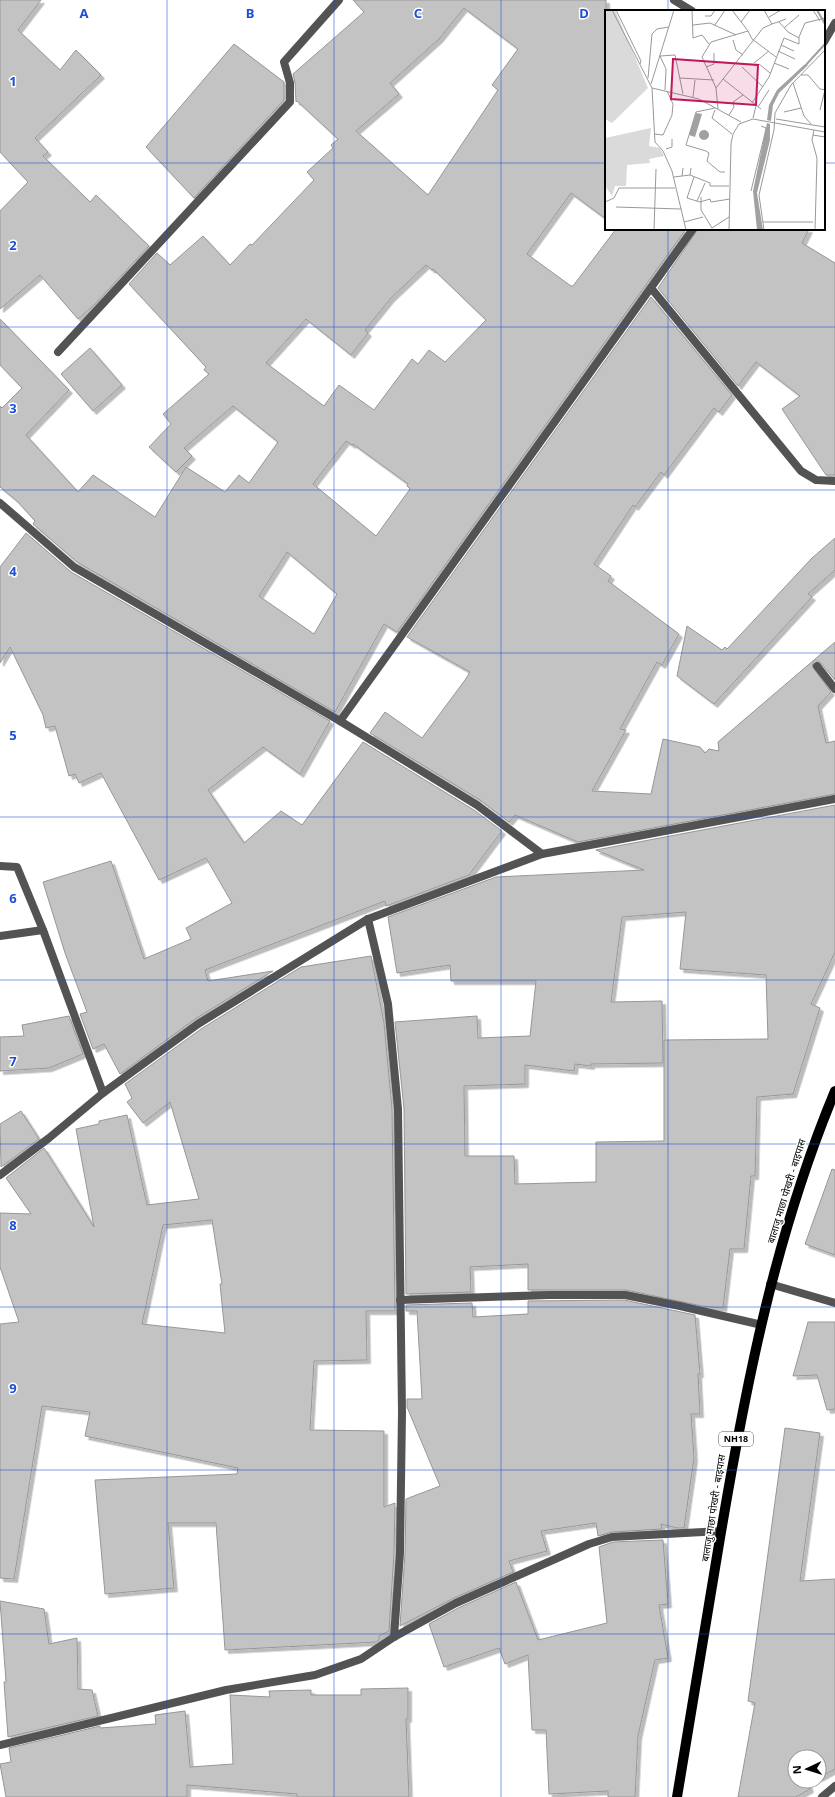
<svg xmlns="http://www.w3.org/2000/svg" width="835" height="1797" font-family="'Noto Sans','Noto Sans Devanagari',sans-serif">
  <defs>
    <filter id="shadow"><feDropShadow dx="3.5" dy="3.5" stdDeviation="0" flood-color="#0004"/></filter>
  </defs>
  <rect width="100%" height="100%" fill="#fff"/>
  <!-- building -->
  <g fill="#c3c3c3" stroke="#979797" fill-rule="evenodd" filter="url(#shadow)">
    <path d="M0,0H41L18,30L60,70L76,50L101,75L35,138L48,152L43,156L90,202L96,195L149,246L94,305L78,319L40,275L0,309V211L28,182L0,152Z"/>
    <path d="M353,0H606V219L571,193L527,254L571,286H573L616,229H686L397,632L384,624L335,712L77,562L33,524L35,521L17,501L0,487V406L2,408L22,388L0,365V319L69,390L26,435L78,492L93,475L155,517L186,467L225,492L239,475L249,483L278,442L233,406L184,448L192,456L176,472L149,447L171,424L163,414L209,374L204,370L206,367L129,284L157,253L170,265L203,236L230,265L250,244L252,245L314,180L307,172L333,148L331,145L338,139L297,101L296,102L295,83L293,74L364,12ZM464,8L518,49L492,85L498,90L428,195L356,131L399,94L390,83L439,39ZM426,265L432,270L433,269L486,320L445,362L429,350L418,364L412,359L374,410L339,385L324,406L266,363L306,319L351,355L368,333L365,330L391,298ZM346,441L352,445L353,444L408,484L407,486L410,489L376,536L313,484ZM287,552L337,594L314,634L259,596Z"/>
    <path d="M234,44L284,82V100L194,198L146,147Z"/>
    <path d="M698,229H809L802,243L835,263V475H826L782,409L800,396L756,362L738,386L658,288Z"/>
    <path d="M651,297L732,395L719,412L714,408L664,475L661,472L635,507L633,505L594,564L611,576L608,581L679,634L662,665L657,662L620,729L626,730L592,791L651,794L663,739L700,747L705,753L709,749L719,751L718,742L835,642V680L819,661H814L812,666L831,692L818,706L826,743L835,741V794L578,842L515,815L509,822L480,800L370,733L385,712L422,738L465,680L470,672L407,637Z"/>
    <path d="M90,348L122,385L93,411L61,374Z"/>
    <path d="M26,533L71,572L330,721L300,774L263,747L208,790L244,843L281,811L302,825L363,742L474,810L502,831L469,875L386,906L385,901L205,970L208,981L273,971L195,1019L120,1074L104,1044L93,1049L80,1014L87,1012L65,953L43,882L111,861L144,959L191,939L186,928L232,903L206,858L159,880L101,773L79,783L75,774L69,776L55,726L46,728L43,715L10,647L0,663V567Z"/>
    <path d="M835,538V570L808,594L812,597L714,704L677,676L687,626L722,650L725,647L727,649L812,558Z"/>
    <path d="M835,805V952L811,1004L820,1008L793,1094L757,1097L755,1176H751L744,1249H730L723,1308L702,1306L626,1290H528V1264L470,1267L471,1292L406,1294L404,1109L395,1022L477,1016L478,1038L530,1036L536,981H451L450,965L397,973L388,917L496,877L644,870L596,850ZM686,912L680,969L766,975L768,1039L664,1040V1141L596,1142V1182L515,1184L514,1156H465L464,1086L525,1084V1065L574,1071L575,1064L591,1066V1064L663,1063L662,1001L611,1002L622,917Z"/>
    <path d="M371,956L384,1023L392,1109L395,1311H366L367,1360L314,1361L310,1430L384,1431V1507L395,1503L394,1553L389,1631L379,1636V1640L376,1642L225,1650L216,1523H168L174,1588L105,1594L95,1480L237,1474L238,1468L85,1436L90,1412L42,1406L14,1579L0,1578V1324L19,1322L0,1267V1213L31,1214L6,1178L44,1148L94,1227L76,1129L99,1124V1121L127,1115L147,1205L199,1199L170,1102L143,1123L127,1102L132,1098L125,1084L201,1029L301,967ZM212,1220L222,1284H220L225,1333L142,1324L163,1225Z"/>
    <path d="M69,1016L83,1054L49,1068L0,1071V1037L24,1036L22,1025Z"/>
    <path d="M21,1111L39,1139L1,1167L0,1124Z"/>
    <path d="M832,1169L835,1170V1255L805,1244Z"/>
    <path d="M624,1300L695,1315L700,1374H698L700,1414H691L694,1458L684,1528H677L661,1524L662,1529L612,1532L598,1536L596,1523L541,1531L547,1551L509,1561L513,1572L454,1598L400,1626L405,1553L406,1499L440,1486L407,1407V1399H422L417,1311H406V1305L472,1303L473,1317L528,1314V1301Z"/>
    <path d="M808,1322H835V1409L827,1410L817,1375L793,1376Z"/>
    <path d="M785,1428L820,1433L800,1581L835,1579V1769L819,1778V1757H795V1781H813L808,1783L810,1789L796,1797H738L755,1703L748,1701Z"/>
    <path d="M663,1540L668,1604L659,1605L668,1658L655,1660L638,1736L635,1797H608V1791L549,1794L546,1730H532L528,1655L505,1664L499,1648L444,1667L429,1624L458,1608L516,1582L538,1640L607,1623L599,1547L613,1542Z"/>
    <path d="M0,1601L44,1609L49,1644L77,1638L78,1689L92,1690L98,1716L8,1737L4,1682H6Z"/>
    <path d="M408,1688V1719H406L409,1797H297V1794L187,1785V1797H6L0,1764L11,1762L9,1748L100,1726V1728L156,1724L155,1715L185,1711L190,1767L233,1764L230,1695L270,1697L269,1691L311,1690V1695H361V1689Z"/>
  </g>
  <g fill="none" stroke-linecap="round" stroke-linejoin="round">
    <!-- service -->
    <path stroke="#535353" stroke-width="8" d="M770,1284L835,1303"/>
    <!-- minor -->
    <g stroke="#535353" stroke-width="8">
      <path d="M674,0L692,11"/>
      <path d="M824,42L835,23"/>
      <path d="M651,288L801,471L816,480L835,481"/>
      <path d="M58,352L290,102V83L284,62L339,0"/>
      <path d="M0,503L74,567L340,721L477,805L542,854L835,799"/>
      <path d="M817,666L835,689"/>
      <path d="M340,721L693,229"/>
      <path d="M0,866L17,867L43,930"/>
      <path d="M368,919L388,1004L398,1109L402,1412L400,1553L394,1637"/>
      <path d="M0,936L43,930L103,1093"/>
      <path d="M0,1175L49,1138L103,1093L198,1024L368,919L542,854"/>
      <path d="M400,1300L549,1295H625L680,1306L762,1325"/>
      <path d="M0,1745L226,1690L315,1675L361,1659L394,1637L456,1603L589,1544L612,1537L721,1531"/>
      <path d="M822,1797L835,1786"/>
    </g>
    <!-- primary -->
    <path stroke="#000" stroke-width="10" d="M677,1797C691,1711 706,1624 720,1538C746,1384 775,1235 835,1091"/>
  </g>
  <!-- grid -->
  <path fill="none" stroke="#1d4ed8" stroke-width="1" stroke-opacity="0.55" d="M167,0V1797M334,0V1797M501,0V1797M668,0V11M0,163H606M824,163H835M668,229V1797M0,327H835M0,490H835M0,653H835M0,817H835M0,980H835M0,1144H835M0,1307H835M0,1470H835M0,1634H835"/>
  <g text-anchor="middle" stroke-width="3" stroke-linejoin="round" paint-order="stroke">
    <!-- shield labels -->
    <rect fill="#fff" stroke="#4c4c4c" stroke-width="1" x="719" y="1432" width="34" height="14" rx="3"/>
    <g font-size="9" font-weight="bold" fill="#000">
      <text x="736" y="1442">NH18</text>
    </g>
    <!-- street labels -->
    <g font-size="10" fill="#000" stroke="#fff">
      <text transform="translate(786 1191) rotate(-73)" y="4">बालाजु माछा पोखरी - बाइपास</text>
      <text transform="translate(713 1508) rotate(-81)" y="4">बालाजु माछा पोखरी - बाइपास</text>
    </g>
  </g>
  <!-- overview -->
  <g transform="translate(605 10)">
    <rect width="220" height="220" fill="#fff"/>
    <path d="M10,0L43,78L7,113L0,109V1ZM46,118L44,136L55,138L59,146L44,149L45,153L22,155L21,176H10L7,186L0,176V128Z" fill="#dadada"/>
    <path d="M199,55H203L174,83L168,95L166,111L162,110L164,95L172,80ZM91,103L97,104L90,127L84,125ZM162,113L165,114V130L152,183L158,220H152L148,181ZM94 125a5 5 0 1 1 10 0a5 5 0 1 1-10 0Z" fill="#a1a1a1"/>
    <path fill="none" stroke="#a1a1a1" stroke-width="2" d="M212,0L220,14M199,57L220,34"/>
    <path fill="none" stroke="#999" stroke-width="1" d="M7,0L47,78M11,0L36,51L35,54M87,0L88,28L97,25L104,34M208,0L215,11M100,6H106L110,0M164,7L176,0M136,12L145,0M174,12L183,22L194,28M167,14L181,9M88,15L105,13L131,25M110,15L120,0M179,18L194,5M143,21L147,29L171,47M128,30L131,40L138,45M176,35L189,41M173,41L190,49M149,53L164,41M169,53L184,59M154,54L165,63M101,57L109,54V43M137,57L158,77M196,65H203L215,79L220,80M43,68L47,24L52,19L64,17M75,68L109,70M118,69L156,99M188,73L199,106L206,114M46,74L69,0M47,78L50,132L58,141L67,161L81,220M47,78L94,89L136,112M111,78L97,47L106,32L143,21L127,0M60,80L61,59L55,46L70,45L78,84M88,87L90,70M147,93L164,67L179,28L194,34V27L200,13L220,8M153,97L164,80M110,98L91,102L81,135L101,141L104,143L102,151L115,162H120M113,99L111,78L158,18L167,14L159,0M110,100L107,108L127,124M215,100L220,80M179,102L196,98M124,105L129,97L128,92L138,85M148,108L151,96M171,109L220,117M209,120L207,130L212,148L210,220M49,124L58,125L67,105L68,94L62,81M208,125L220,127M61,139L67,137V129M85,165L105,173V176H124M77,166L85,165L86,158M69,167L77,166L78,158M89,167L82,188L95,192L105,189L106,192L125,189M146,181L160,123L161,118L156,116M96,187V200L107,218L124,207M92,191L100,173M0,192L9,188L14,178H70M11,197L76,199M79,212L98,207M158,212H208M49,220L51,159M124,220L126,134L128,124L134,114L148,109L220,122M159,220L154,185L169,120L170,103L186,75L220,40"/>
    <path fill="#c2185b" fill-opacity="0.15" stroke="#c2185b" stroke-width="2" d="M68,49L153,55L151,95L66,89Z"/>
    <rect width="220" height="220" fill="none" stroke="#000" stroke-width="2"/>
  </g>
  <g font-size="13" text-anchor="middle" font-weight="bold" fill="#1d4ed8" stroke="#fff" stroke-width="3" stroke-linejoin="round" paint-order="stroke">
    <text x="84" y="18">A</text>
    <text x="250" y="18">B</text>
    <text x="418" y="18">C</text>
    <text x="584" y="18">D</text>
    <text x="13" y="86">1</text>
    <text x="13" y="250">2</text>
    <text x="13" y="413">3</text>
    <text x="13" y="576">4</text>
    <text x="13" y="740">5</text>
    <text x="13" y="903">6</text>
    <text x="13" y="1066">7</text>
    <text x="13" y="1230">8</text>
    <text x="13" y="1393">9</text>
  </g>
  <!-- north arrow -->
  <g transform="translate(807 1769) rotate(266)"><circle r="19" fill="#ffffff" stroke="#999999"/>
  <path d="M0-3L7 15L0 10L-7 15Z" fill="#000000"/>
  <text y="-6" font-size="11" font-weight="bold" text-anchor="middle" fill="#000000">N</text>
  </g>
</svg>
